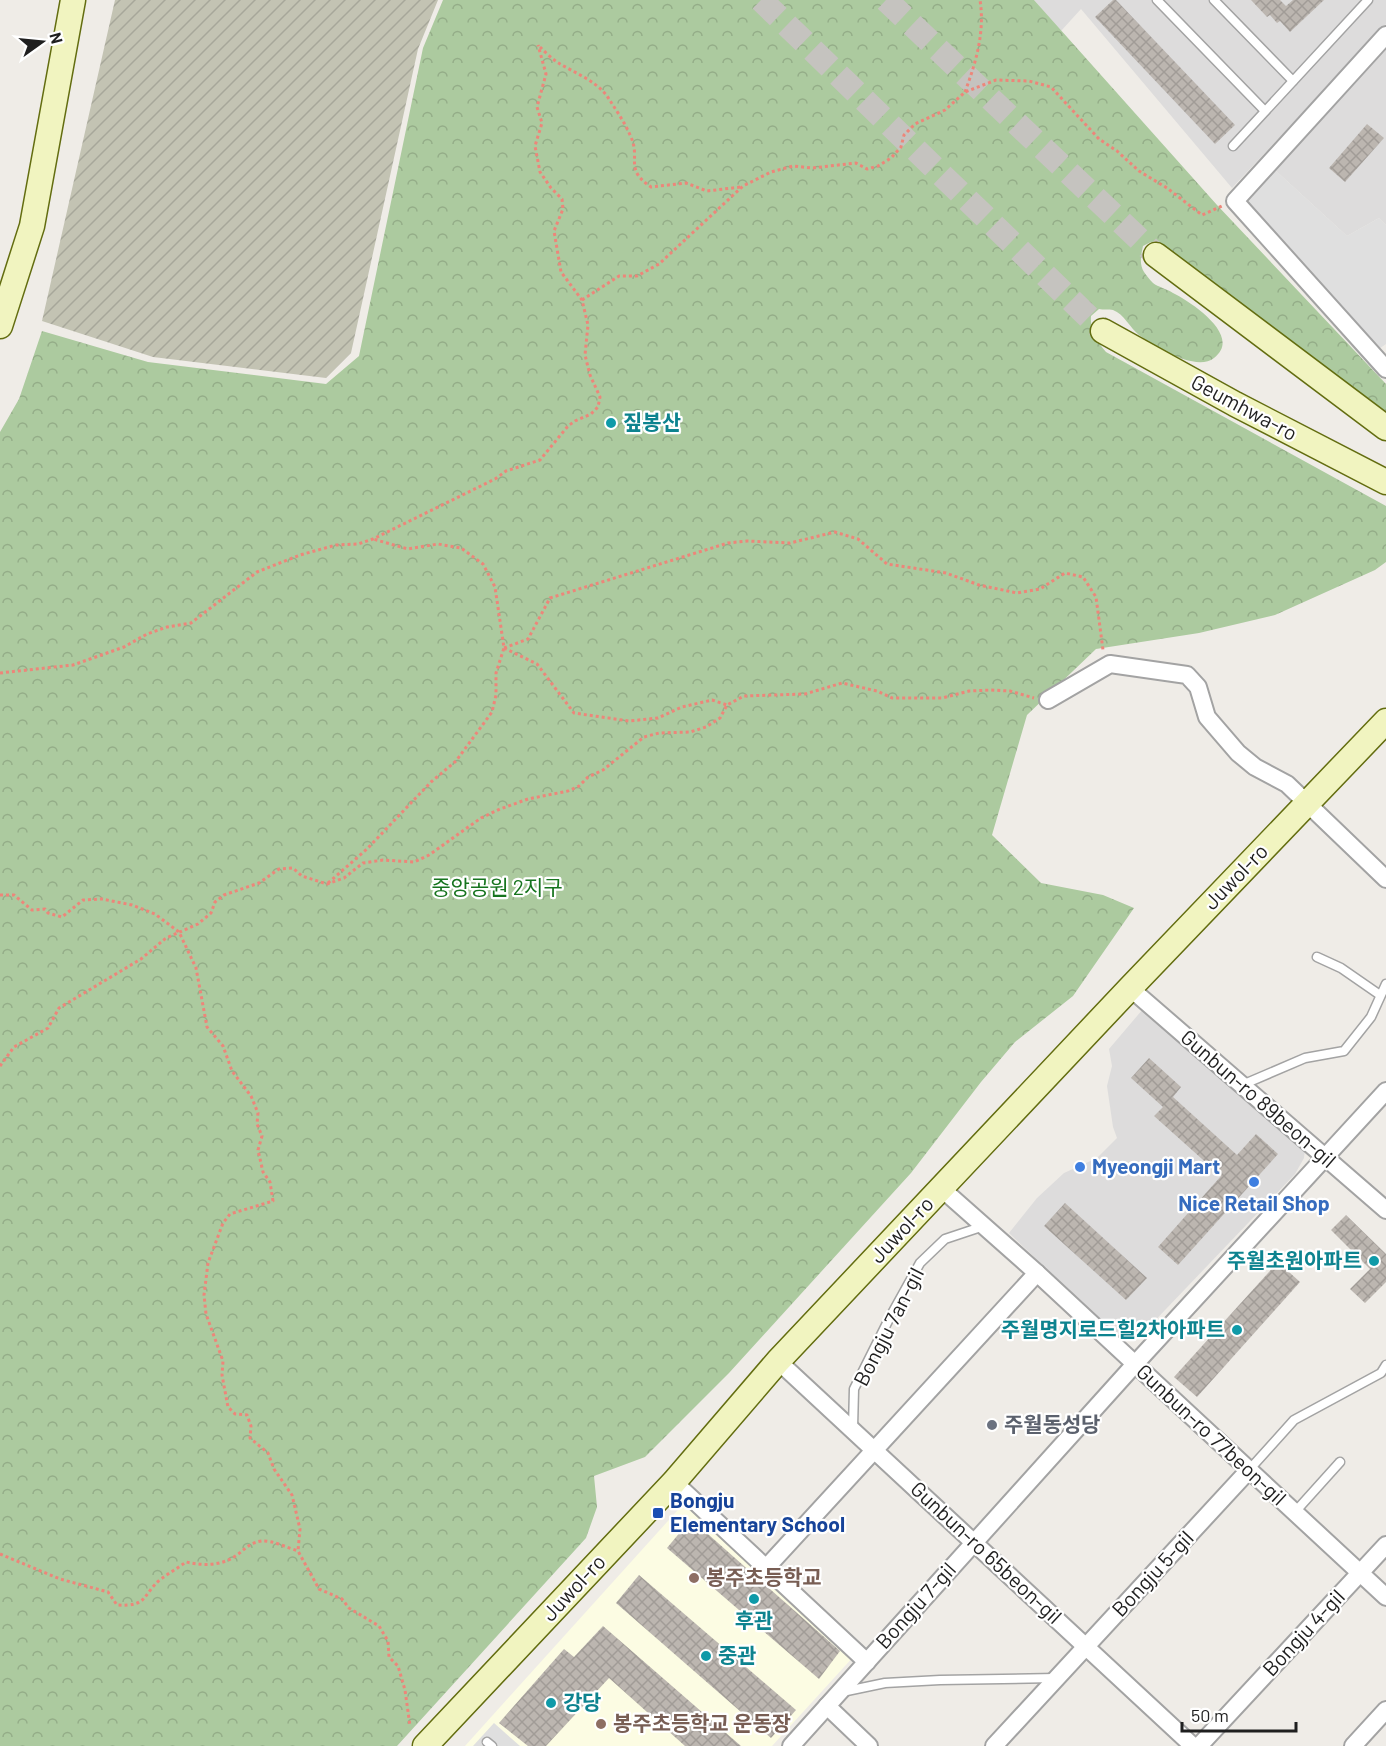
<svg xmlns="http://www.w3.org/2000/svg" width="1386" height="1746" font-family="Barlow,'Noto Sans KR',sans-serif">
  <defs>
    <pattern id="construction-furrows" width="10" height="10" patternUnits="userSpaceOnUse" patternTransform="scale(1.5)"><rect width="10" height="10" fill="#c3c3b3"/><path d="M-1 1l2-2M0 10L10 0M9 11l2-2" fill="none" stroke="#a7a79a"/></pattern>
    <pattern id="forest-crowns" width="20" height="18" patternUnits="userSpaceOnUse" patternTransform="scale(1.5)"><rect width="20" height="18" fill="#acca9f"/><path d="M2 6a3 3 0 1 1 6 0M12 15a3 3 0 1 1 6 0" fill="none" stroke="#94ad88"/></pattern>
    <pattern id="building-cross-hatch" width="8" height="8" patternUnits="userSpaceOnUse" patternTransform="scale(1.5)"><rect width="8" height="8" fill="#bcb6b0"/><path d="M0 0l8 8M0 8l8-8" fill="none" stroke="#a19c97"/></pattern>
  </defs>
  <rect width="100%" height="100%" fill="#efece7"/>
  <!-- residential -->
  <g fill="#dddcdc">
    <path d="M1034,0H1386V24L1232,188L1081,9L1061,31Z"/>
    <path d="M1386,49V225L1379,218L1347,236L1275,170Z"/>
    <path d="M1143,1009L1305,1148L1304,1158L1295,1174L1145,1331L1135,1340H1122L1009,1233L1037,1198L1064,1173L1097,1158L1117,1138L1113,1127L1107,1086L1112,1066L1109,1049Z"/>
  </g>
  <!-- education -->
  <path fill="#fcfce3" d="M686,1501L855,1655L772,1746H465Z"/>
  <!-- construction -->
  <path fill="url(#construction-furrows)" d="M115,0H438L418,49L351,353L326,378L153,357L42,321Z"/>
  <!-- forest -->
  <path fill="url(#forest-crowns)" d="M443,0H1034L1217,205L1386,384V414L1162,245L1151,242L1143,246C1141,255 1139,264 1144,272C1146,275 1150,280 1153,283C1158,287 1167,289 1173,293C1191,302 1243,336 1214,358C1196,372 1155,347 1139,335C1130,328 1124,314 1113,310C1109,309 1103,310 1099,309L1091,316C1090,331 1096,340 1106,352L1386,506V562L1375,570L1275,615L1199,633L1096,649L1027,715L992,835L1041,883L1103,895L1134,908L1073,996L1015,1042L981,1082L911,1173L729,1373L645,1457L594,1476L597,1507L586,1538L397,1746H0V432L19,399L42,331L148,362L326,384L359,356L423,48Z"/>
  <!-- parking -->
  <g fill="#dfdfdf">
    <path d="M1275,170L1347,236L1379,218L1386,225V344L1376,351L1250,208L1248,201L1251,195Z"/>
    <path d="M494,1723L520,1746H473Z"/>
  </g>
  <!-- building -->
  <g fill="url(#building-cross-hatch)">
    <path d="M1113,0H1116L1235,125L1215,144L1095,17Z"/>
    <path d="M1251,0H1280L1286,6L1293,0H1324L1290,32L1280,21L1277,23L1270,15L1267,17Z"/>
    <path d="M1367,124L1384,138L1345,182L1329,168Z"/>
    <path d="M1149,1058L1181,1087L1173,1097L1237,1155L1256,1134L1278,1154L1178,1265L1158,1247L1221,1176L1154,1116L1163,1107L1131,1078Z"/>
    <path d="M1065,1203L1147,1278L1126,1300L1044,1226Z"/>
    <path d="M1346,1215L1386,1254V1282L1365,1303L1350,1289L1370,1269L1331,1230Z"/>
    <path d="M1278,1262L1300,1282L1197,1397L1174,1377Z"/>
    <path d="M691,1519L840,1651L819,1679L667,1548Z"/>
    <path d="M639,1575L796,1710L771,1738L616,1603Z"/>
    <path d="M603,1626L741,1746H685L609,1678L546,1746H528L499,1723L564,1649L574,1657Z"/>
  </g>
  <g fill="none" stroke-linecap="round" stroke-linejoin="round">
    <!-- secondary-tunnel -->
    <g stroke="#c5c3bf" stroke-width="24" stroke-dasharray="24 12" stroke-linecap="butt">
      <path d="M761,0L1103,331"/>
      <path d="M886,0L1156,255"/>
    </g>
    <!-- lane casing -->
    <g stroke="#a3a3a3" stroke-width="11">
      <g id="lane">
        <path d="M1157,0L1265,111"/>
        <path d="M1214,0L1293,81"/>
        <path d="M1233,146L1368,0"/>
        <path d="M1317,957L1341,968L1380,995"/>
        <path d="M1242,1085L1305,1058L1344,1051L1371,1017L1386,984"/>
        <path d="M853,1428L854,1389L889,1319L920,1263L945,1239L984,1226"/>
        <path d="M1249,1470L1294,1420L1381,1373L1386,1365"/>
        <path d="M1295,1512L1340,1462"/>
        <path d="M842,1692L885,1683L940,1680L1056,1678"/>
        <path d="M487,1742L492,1746"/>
      </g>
    </g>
    <!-- street casing -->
    <g stroke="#a3a3a3" stroke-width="20">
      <g id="street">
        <path d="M1386,35L1235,201L1386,369"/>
        <path d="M1048,700L1110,664L1187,675L1198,687L1207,717L1238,753L1255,767L1287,784L1386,879"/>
        <path d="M1130,988L1386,1210"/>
        <path d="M941,1188L1037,1273L1386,1597"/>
        <path d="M778,1361L1193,1746"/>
        <path d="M674,1482L867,1662"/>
        <path d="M766,1568L1037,1273"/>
        <path d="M827,1706L869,1746"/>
        <path d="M791,1746L1135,1364L1386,1091"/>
        <path d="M994,1746L1249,1470"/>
        <path d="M1199,1746L1386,1545"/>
        <path d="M1353,1746L1386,1710"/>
      </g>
    </g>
    <!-- secondary casing -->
    <g stroke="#636d10" stroke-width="27">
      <g id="secondary">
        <path d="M1156,255L1386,428"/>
        <path d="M0,326L32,226L73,0"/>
        <path d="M1103,331L1235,404L1386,482"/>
        <path d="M425,1746L674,1482L778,1361L1130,988L1386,721"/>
      </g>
    </g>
    <!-- path -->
    <g stroke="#ed867a" stroke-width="3" stroke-dasharray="3 3" stroke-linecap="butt">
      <path d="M540,47C545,52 551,58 557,62C574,73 598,81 609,99C616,110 625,123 630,135C642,159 623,168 651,187L686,183L707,191L741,187"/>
      <path d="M965,92C976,62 985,32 980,0"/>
      <path d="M582,300L619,276H637L659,264L743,186L771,172L793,166L812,168L856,163L867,169L878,166L891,158L901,147L904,135L915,124L945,110L965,92L996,80L1029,81L1051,87L1099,139L1117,151L1139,171L1167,188L1202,215L1222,206"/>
      <path d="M504,648L528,639L550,598L728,543L747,541L790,543L835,532L858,539L887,564L946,573L979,585L1017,593L1040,589L1065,573L1083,577L1096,597L1103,650"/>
      <path d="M504,648L537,664L574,713L629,721L658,718L682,707L712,700L727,705"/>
      <path d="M0,673L73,665L124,647L147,634L167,627L191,623L257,572L300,555L336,545L358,544L373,539L495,479L506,471L540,460L568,426L575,421L591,414L598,407L600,397L590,375L585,355L588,325L582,300L561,272L554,231L563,209L562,199L551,188L540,172L535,146L542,123L537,107L546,74L538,45"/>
      <path d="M328,883L367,849L431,782L456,761L492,712L496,695V673L504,648L495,587L483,564L461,548L438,544L408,549L373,539"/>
      <path d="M0,895H14L32,910L45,909L48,913L62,917L83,900L102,899L132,905L155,914L179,932L196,968L207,1027L223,1046L232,1071L251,1096L258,1113L257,1124L262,1136L258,1150L263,1172L270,1182L273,1201L230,1214L223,1223L208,1263L204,1295L206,1314L223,1361L222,1375L228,1407L235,1414L247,1415L251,1426L250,1438L268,1453L274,1469L292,1495L300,1529L298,1551L319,1589L342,1599L349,1608L379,1626L388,1641L389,1657L398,1666L405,1690L410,1726"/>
      <path d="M0,1066L14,1047L48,1028L59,1008L141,959L166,938L198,924L211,913L215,902L224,895L259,883L279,869L293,868L302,876L327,884L344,878L363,863L383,860L414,862L429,855L481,818L500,809L528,799L568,791L579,786L588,777L603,770L644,737L659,733L690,732L706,727L720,718L727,705L744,696L805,694L842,683L877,691L892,698H942L969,691L991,690L1010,691L1034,698"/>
      <path d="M0,1554L60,1579L108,1592L117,1605C149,1607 142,1594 161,1579C169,1573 178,1568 186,1562C203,1566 222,1566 237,1555C245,1549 251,1542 262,1541C272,1540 288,1548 298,1551"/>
    </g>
    <!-- lane -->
    <use href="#lane" stroke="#fff" stroke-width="8"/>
    <!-- street -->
    <use href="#street" stroke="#fff" stroke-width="16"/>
    <!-- secondary -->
    <use href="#secondary" stroke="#f1f4c0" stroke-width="24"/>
  </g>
  <!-- markers -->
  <g fill="#0f9aa8" stroke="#fff" stroke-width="2">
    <circle cx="611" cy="423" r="6"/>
    <circle cx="1374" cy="1261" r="6"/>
    <circle cx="1237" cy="1330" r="6"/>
    <circle cx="754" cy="1599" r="6"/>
    <circle cx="706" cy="1656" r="6"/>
    <circle cx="551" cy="1703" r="6"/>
  </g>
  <g fill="#3f7fe0" stroke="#fff" stroke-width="2">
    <circle cx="1080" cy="1167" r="6"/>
    <circle cx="1254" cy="1182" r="6"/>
  </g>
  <circle fill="#6b7280" stroke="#fff" stroke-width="2" cx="992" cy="1425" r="6"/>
  <rect fill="#1a4fb4" stroke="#fff" stroke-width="2" x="652" y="1507" width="12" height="12" rx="3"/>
  <g fill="#8d6e63" stroke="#fff" stroke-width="2">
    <circle cx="694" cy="1578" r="6"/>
    <circle cx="601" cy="1724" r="6"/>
  </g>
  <g text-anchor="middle" stroke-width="4.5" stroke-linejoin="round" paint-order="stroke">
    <!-- street labels -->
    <g font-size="21" fill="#1f1f1f" stroke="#fff">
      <text transform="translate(1244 408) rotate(28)" y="7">Geumhwa-ro</text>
      <text transform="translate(1236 877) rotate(-46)" y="7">Juwol-ro</text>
      <text transform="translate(1258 1099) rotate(41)" y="7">Gunbun-ro 89beon-gil</text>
      <text transform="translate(902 1230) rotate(-47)" y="7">Juwol-ro</text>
      <text transform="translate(889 1327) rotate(-63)" y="7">Bongju 7an-gil</text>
      <text transform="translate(1211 1435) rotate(43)" y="7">Gunbun-ro 77beon-gil</text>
      <text transform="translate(986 1553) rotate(43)" y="7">Gunbun-ro 65beon-gil</text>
      <text transform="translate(1153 1574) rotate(-47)" y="7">Bongju 5-gil</text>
      <text transform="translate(574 1588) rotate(-47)" y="7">Juwol-ro</text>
      <text transform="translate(916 1606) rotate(-48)" y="7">Bongju 7-gil</text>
      <text transform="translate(1304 1633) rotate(-47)" y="7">Bongju 4-gil</text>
    </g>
    <!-- culture labels -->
    <g font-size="21" font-weight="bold" fill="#0d838f" stroke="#fff" text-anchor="start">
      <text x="623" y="430">짚봉산</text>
      <text x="1362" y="1268" text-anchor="end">주월초원아파트</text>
      <text x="1225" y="1337" text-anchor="end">주월명지로드힐2차아파트</text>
      <text x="754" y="1628" text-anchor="middle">후관</text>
      <text x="718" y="1663">중관</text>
      <text x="563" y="1710">강당</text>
    </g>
    <!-- park labels -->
    <g font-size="21" fill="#16741e" stroke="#fff">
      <text x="497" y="895">중앙공원 2지구</text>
    </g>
    <!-- shop labels -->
    <g font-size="21" font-weight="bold" fill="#366cbe" stroke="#fff" text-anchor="start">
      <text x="1092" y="1174">Myeongji Mart</text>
      <text x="1254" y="1211" text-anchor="middle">Nice Retail Shop</text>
    </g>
    <!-- worship labels -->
    <g font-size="21" font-weight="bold" fill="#5b616d" stroke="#fff" text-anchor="start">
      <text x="1004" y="1432">주월동성당</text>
    </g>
    <!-- transit labels -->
    <g font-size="21" font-weight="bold" fill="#164399" stroke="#fff" text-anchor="start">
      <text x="670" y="1508">Bongju<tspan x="670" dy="24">Elementary School</tspan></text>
    </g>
    <!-- education labels -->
    <g font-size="21" font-weight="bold" fill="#785e54" stroke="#fff" text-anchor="start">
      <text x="706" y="1585">봉주초등학교</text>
      <text x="613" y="1731">봉주초등학교 운동장</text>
    </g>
  </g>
  <!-- north arrow -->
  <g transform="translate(42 42) rotate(75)" stroke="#ffffff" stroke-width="4.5" paint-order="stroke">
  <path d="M0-4.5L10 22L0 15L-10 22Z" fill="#1f1f1f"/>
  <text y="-9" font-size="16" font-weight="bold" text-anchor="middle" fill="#1f1f1f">N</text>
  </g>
  <!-- scale -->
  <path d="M1182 1722v9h114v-9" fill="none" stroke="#1f1f1f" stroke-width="3"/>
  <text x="1191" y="1722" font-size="18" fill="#1f1f1f" stroke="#ffffff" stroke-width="4.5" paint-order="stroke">50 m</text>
</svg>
